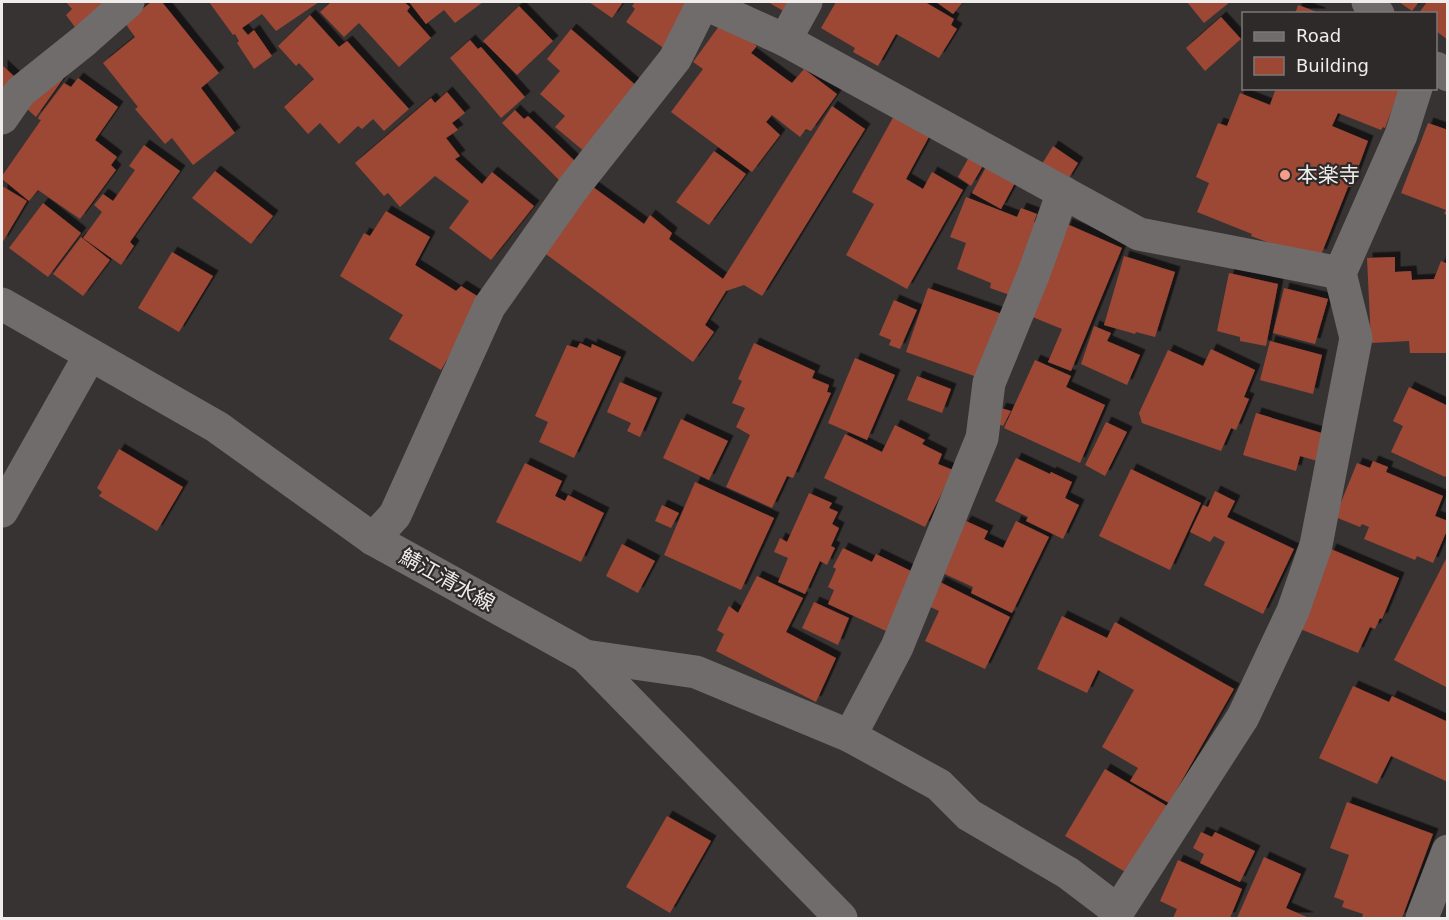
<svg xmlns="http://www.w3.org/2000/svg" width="1449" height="920" font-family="'DejaVu Sans','Noto Sans JP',sans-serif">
  <defs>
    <filter id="shadow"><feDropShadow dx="5.5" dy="-5.5" stdDeviation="0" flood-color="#0009"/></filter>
  </defs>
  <rect width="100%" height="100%" fill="#373333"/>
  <!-- building -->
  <g fill="#9d4735" filter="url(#shadow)">
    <path d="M66,2H112L77,30L66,15L72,9Z"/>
    <path d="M151,2H162L219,73L201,88L235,133L193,165L172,138L165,144L135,109L138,107L103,63L135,37L125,23Z"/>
    <path d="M209,2H319L276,31L262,14L242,28L248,35L254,30L272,56L254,69L237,43L239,41L235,34L233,35Z"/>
    <path d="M331,2H404L410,7L407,11L431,38L399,67L359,23L344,37L320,12Z"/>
    <path d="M409,2H483L455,23L444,10L426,24Z"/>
    <path d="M589,2H623L612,18Z"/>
    <path d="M635,2H686L668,51L626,22L635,9L632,6Z"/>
    <path d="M768,2H791L785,12Z"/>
    <path d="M836,2H925L954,19L951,25L957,29L939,58L896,34L878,66L853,52L855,48L821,28Z"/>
    <path d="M936,2H963L953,14Z"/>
    <path d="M1187,2H1230L1204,23Z"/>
    <path d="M1399,2H1419L1412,11Z"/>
    <path d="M1427,2H1448V40L1436,31V14H1418Z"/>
    <path d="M1298,5L1320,13V14H1295Z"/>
    <path d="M519,6L553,41L517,75L483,41Z"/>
    <path d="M310,15L339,47L347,41L409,109L384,131L373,119L362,129L358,126L339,144L320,123L308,134L284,107L314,79L299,63L296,66L278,46Z"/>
    <path d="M1221,17L1241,39L1205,71L1186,48Z"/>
    <path d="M722,22L757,46L751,53L789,81L792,83L804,69L837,94L811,131L806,129L800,137L772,115L766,122L780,135L752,172L671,112L703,69L693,62Z"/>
    <path d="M571,29L639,88L585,152L555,127L565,116L540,94L560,71L547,59Z"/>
    <path d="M470,40L478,49L481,47L525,97L501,118L450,58Z"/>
    <path d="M2,65L17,79L2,96Z"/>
    <path d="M59,76L63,79L36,117L26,108Z"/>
    <path d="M78,78L118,107L95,140L117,157L111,165L116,170L80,219L38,190L29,201L2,179V176L41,120L38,119L39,116L64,83L71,87Z"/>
    <path d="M1276,88H1400L1385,128L1383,127L1381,130L1338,113L1332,126L1368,141L1351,187H1348L1321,255L1308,250L1306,257L1251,236L1252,234L1197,212L1209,183L1196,177L1218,123L1227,126L1240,93L1270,105Z"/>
    <path d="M447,92L465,113L452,123L458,130L446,138L460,156L455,159L482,184L492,172L534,206L491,260L449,228L469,201L435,176L400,207L388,193L384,196L355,163L431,98L435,103Z"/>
    <path d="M832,106L865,129L762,296L744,285L726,291L705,325L714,332L693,362L543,252L593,187L644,224L650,215L672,233L669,239L723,279Z"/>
    <path d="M515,110L524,119L528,116L578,164L561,182L502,123Z"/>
    <path d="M895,114L931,133L906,179L923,189L932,172L963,190L907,289L846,255L874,204L852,192Z"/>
    <path d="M1428,123L1448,130V215L1444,214L1446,210L1401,193Z"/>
    <path d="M144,145L180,171L130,242L134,246L121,265L83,238L102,212L94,205L103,194L113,201L135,170L129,166Z"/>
    <path d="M1053,146L1078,163L1067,181L1042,164Z"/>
    <path d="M714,151L746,174L709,225L676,202Z"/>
    <path d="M969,157L984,164L971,186L958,177Z"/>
    <path d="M986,167L1015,183L1001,209L972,193Z"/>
    <path d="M215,171L273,216L251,244L192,198Z"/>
    <path d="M2,186L27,201L2,243Z"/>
    <path d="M966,197L1017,217L1021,208L1037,214L1034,222L1038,224L1010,295L990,288L991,283L957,269L966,243L950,237Z"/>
    <path d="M43,203L81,233L48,277L9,248Z"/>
    <path d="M386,211L430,237L415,265L456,291L461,286L482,299L441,370L389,339L403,315L340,276L364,233L370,236Z"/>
    <path d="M1067,224L1122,248L1071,371L1048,362L1062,329L1030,316Z"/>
    <path d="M81,237L110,260L83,296L53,274Z"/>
    <path d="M172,252L213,276L179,332L138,308Z"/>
    <path d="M1124,256L1175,272L1155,337L1136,332L1135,334L1104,325Z"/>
    <path d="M1395,257V272L1411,271L1412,280L1434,279L1441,261L1448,264L1447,353H1410L1409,341L1371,343L1367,258Z"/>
    <path d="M1229,273L1278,284L1266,346L1240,341V337L1217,331Z"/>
    <path d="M928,288L1002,314L980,378L906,352Z"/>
    <path d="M1284,288L1328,299L1315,344L1273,333Z"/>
    <path d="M894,300L917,310L900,349L889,345L891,340L879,335Z"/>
    <path d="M1094,326L1111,333L1107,341L1140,355L1127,385L1081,364Z"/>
    <path d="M1270,341L1322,355L1313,394L1260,380Z"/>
    <path d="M580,343L591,348L592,344L621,357L574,458L539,442L548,422L535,416L567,345L577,348Z"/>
    <path d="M754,343L815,371L812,378L829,385L827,392L831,393L793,478L787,476L772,508L726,487L750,435L736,427L745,408L732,403L742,381L738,379Z"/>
    <path d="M1211,349L1255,370L1244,397L1249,399L1236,430L1231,428L1221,451L1142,423L1139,413L1168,350L1203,366Z"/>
    <path d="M855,358L895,375L867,440L828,423Z"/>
    <path d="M1035,360L1071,376L1066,387L1105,405L1080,463L1004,428Z"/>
    <path d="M917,376L951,389L942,413L907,400Z"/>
    <path d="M620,382L657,398L640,437L627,431L631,423L607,412Z"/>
    <path d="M1409,387L1448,406V473L1445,477L1391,452L1403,426L1393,421Z"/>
    <path d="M1001,408L1011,411L1003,426L994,422Z"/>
    <path d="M1256,413L1325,434L1317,461L1300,456L1296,471L1243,455Z"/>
    <path d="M681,419L728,441L709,480L663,458Z"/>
    <path d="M1106,422L1127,432L1105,476L1085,465Z"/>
    <path d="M895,425L925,440L922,444L942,454L938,464L953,470L925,527L824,478L845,434L882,452Z"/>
    <path d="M119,449L183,487L157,531L99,496L102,492L97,488Z"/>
    <path d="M1016,458L1050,474L1051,472L1072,482L1065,498L1079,505L1063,539L1026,521L1028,517L995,501Z"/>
    <path d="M1373,461L1388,467L1386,472L1443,496L1435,516L1448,521V528L1433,563L1417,556L1415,560L1364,539L1369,527L1362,524L1360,527L1335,517L1357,463L1370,468Z"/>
    <path d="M525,463L562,481L555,496L565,501L568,495L604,513L581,562L496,522Z"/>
    <path d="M1131,469L1201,503L1170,570L1099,536Z"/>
    <path d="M695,482L774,518L741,590L664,555Z"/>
    <path d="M1215,491L1235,501L1227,517L1294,549L1263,614L1204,585L1225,542L1214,536L1210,542L1190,532L1203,505L1208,507Z"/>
    <path d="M809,493L832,503L829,508L838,512L832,524L839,528L831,546L835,548L827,565L820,561L805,594L778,582L788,558L774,552L780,538L787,542Z"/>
    <path d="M662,505L679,513L671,528L655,521Z"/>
    <path d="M966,521L988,531L984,539L1003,548L1016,521L1049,537L1012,613L971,593L973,587L936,570Z"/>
    <path d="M622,544L655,561L638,593L606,576Z"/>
    <path d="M843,548L872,562L876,554L913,572L886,631L828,604L834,590L828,587L836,569L833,567Z"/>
    <path d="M1331,549L1399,578L1382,619L1380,618L1375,629L1370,627L1358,653L1298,628Z"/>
    <path d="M1448,555V688L1394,660Z"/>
    <path d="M757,576L803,598L786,632L836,658L816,702L716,651L724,634L717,630L729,606L738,613Z"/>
    <path d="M940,582L1010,617L985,669L925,641L939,611L928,606Z"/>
    <path d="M814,602L849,618L838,645L802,628Z"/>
    <path d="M1062,616L1107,638L1115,622L1234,689L1169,803L1130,781L1138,768L1102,747L1134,690L1098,670L1087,693L1037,669Z"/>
    <path d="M1353,686L1389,702L1392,696L1448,722V782L1391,756L1377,784L1319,758Z"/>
    <path d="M1105,769L1167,806L1127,873L1065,836Z"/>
    <path d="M1347,802L1433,834L1402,918H1362L1363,914L1342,907L1344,901L1334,897L1349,855L1330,848Z"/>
    <path d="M667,816L711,841L670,913L626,887Z"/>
    <path d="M1201,832L1212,837L1215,832L1255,851L1240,882L1200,863L1204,854L1193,848Z"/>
    <path d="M1264,857L1301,874L1286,908L1309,918H1237Z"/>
    <path d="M1178,860L1242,889L1230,918H1173L1177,909L1160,901Z"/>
  </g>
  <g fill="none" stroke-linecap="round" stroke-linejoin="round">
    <!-- street -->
    <g stroke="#706c6b" stroke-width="33">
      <path d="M701,2L785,40L1139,234L1340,273"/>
      <path d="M785,40L806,2"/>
      <path d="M2,118L20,92L85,40L128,2"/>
      <path d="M2,511L90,355"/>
      <path d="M373,539L395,515L489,307L573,188L675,59L703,3"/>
      <path d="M585,656L696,672L850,736L939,785L969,815L1068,873L1118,911"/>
      <path d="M850,736L897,647L982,438L989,383L1034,273L1063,192"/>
      <path d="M1115,918L1118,911L1243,717L1293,611L1316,545L1356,338L1340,273L1401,135L1416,88"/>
      <path d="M1422,918L1448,851"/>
    </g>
    <!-- secondary -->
    <g stroke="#706c6b" stroke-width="33">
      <path d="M1368,2L1378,14"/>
      <path d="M1436,68L1448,75"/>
      <path d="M2,304L217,427L373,539L585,656L841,918"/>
    </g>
  </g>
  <!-- markers -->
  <circle fill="#f49e8a" stroke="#2d2a29" stroke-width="2" cx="1285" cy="175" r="6"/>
  <g text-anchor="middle" stroke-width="4.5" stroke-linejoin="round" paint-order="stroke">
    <!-- poi labels -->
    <g font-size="21" fill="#efecec" stroke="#2d2a29" text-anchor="start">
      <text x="1297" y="182">本楽寺</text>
    </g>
    <!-- street labels -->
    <g font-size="21" fill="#efecec" stroke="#2d2a29">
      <text transform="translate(447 580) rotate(29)" y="7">鯖江清水線</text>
    </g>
  </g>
  <!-- border -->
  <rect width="1449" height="920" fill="none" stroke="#efecec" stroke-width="6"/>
  <!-- legend -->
  <rect x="1242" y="12" width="195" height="78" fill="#2d2a29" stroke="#7b7877" stroke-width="1.5"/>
  <rect x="1254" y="32" width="30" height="9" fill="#706c6b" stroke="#7b7877" stroke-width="1.5"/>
  <text x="1296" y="42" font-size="18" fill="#efecec">Road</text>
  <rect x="1254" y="57" width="30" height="18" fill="#9d4735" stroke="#7b7877" stroke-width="1.5"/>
  <text x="1296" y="72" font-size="18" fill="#efecec">Building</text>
</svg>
